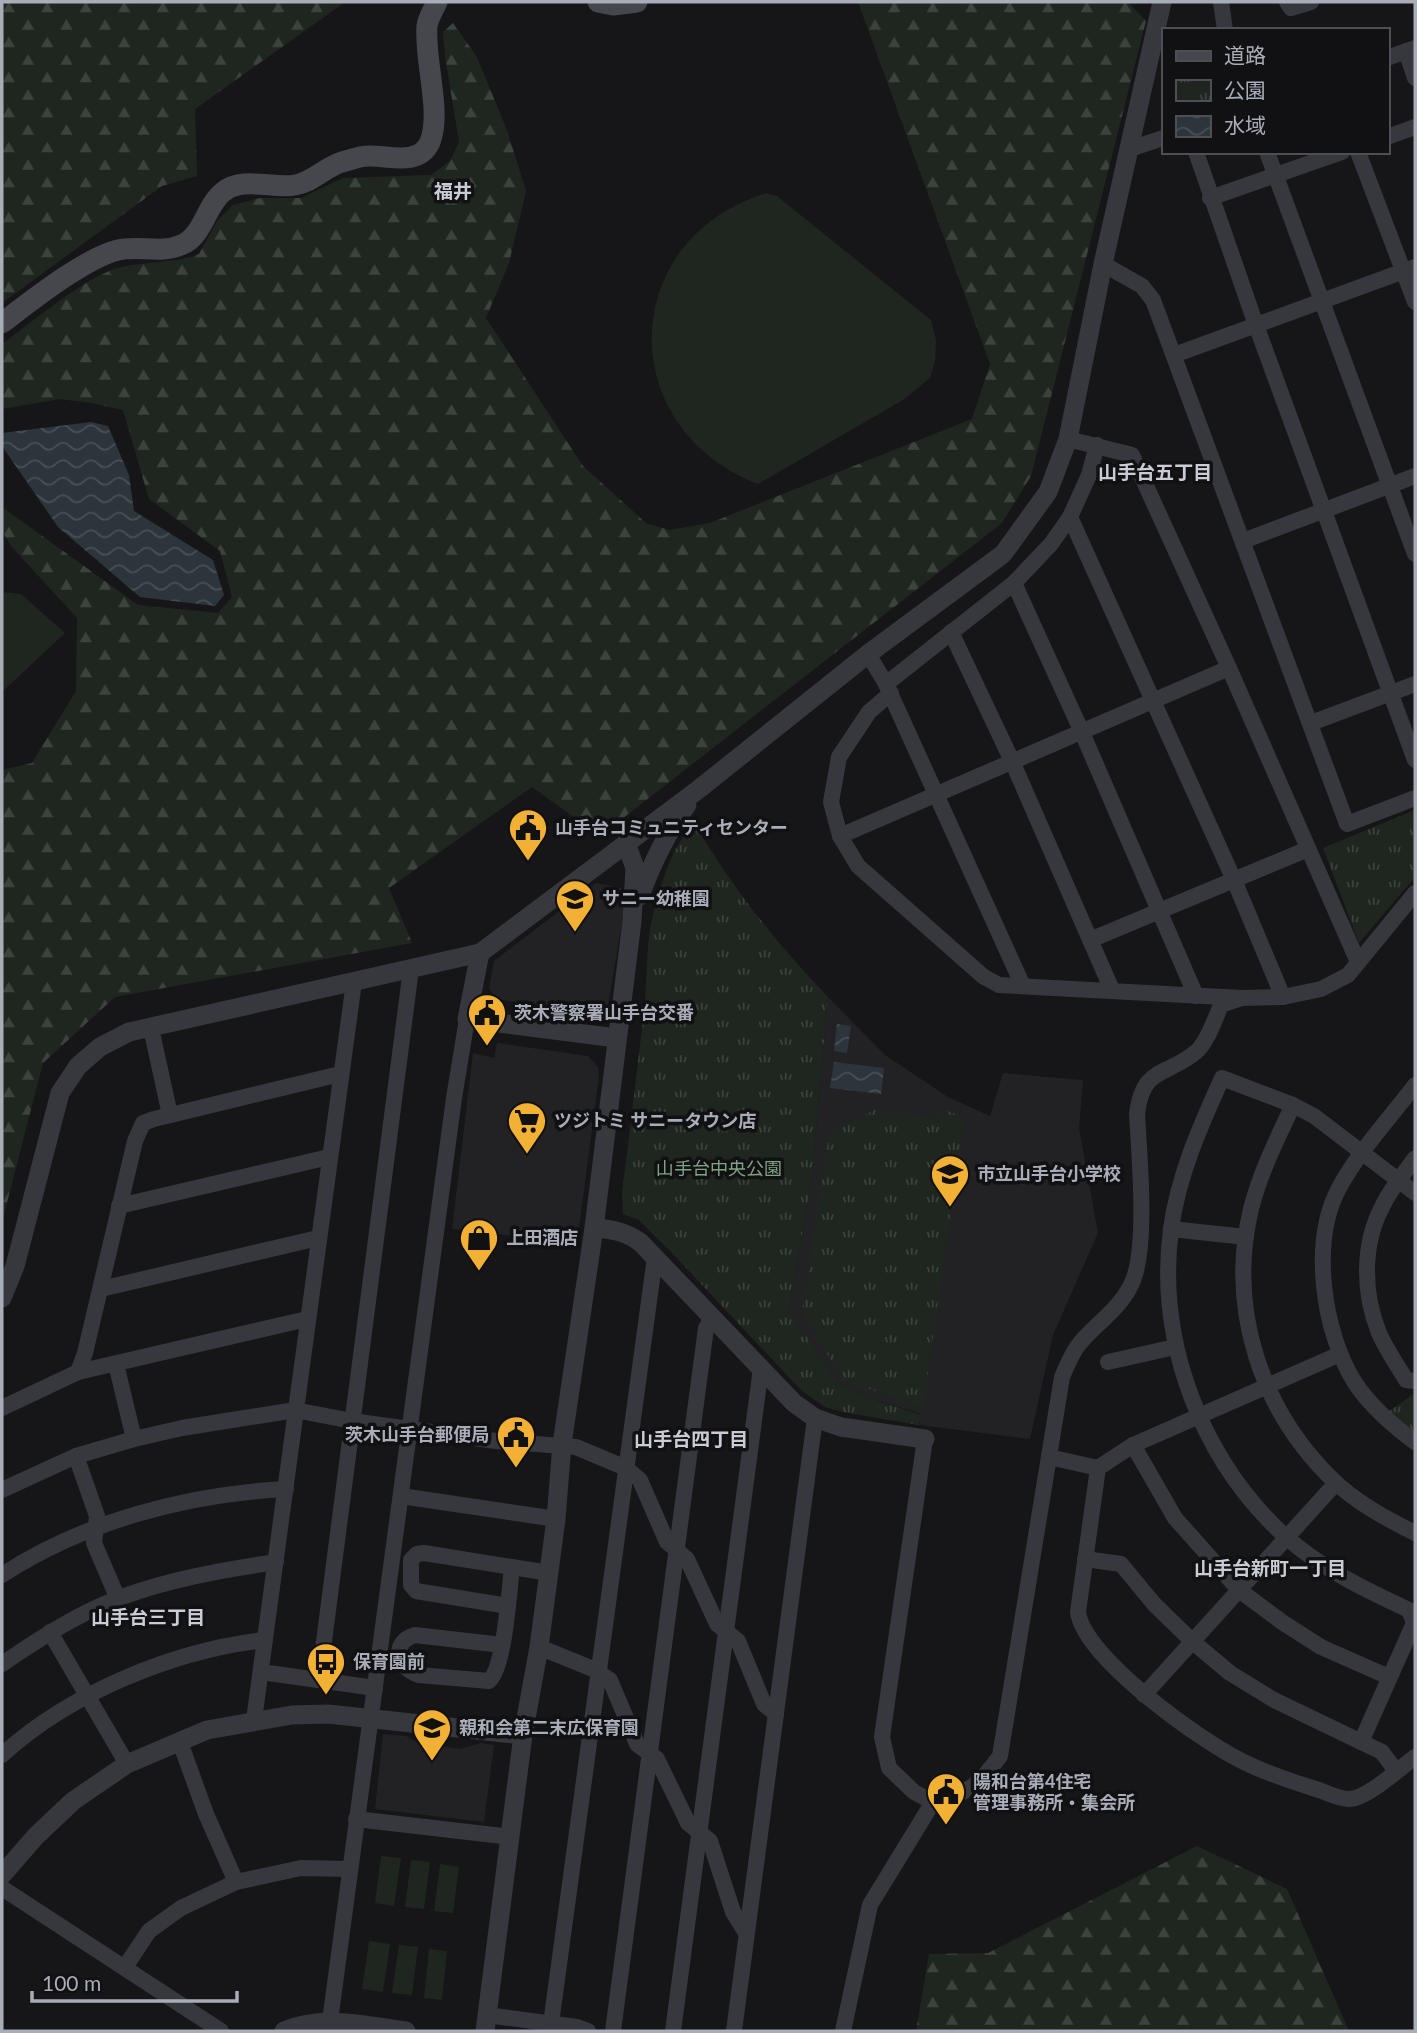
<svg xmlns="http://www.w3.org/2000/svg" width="1417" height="2033" font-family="Lato,'Noto Sans JP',sans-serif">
  <defs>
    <pattern id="forest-firs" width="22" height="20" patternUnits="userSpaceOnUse" patternTransform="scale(1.75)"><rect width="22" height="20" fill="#1e261f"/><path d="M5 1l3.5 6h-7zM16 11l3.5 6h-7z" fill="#3c433d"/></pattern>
    <pattern id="park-tufts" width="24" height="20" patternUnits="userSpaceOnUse" patternTransform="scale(1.75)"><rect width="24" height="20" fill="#1e261f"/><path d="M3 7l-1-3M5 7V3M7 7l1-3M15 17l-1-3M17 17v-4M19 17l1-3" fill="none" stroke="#3c433d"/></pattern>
    <pattern id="water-waves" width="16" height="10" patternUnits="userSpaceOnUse" patternTransform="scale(1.75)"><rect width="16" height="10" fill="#2c353c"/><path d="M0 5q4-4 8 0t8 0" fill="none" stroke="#485056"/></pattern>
  </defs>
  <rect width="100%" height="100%" fill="#161618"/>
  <!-- built -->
  <g fill="#222225">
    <path d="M596,883L621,888L625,905L608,1006L604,1010L592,1014L495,999L489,988L494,961Z"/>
    <path d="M828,997L885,1055L948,1097L990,1116L1003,1073L1083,1080L1079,1128L1098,1233L1053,1335L1030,1439L919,1425L921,1414L869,1398L837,1382L789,1310L811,1183Z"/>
    <path d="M497,1043L588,1056L598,1067L599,1077L577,1243L452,1229L473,1053L494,1058Z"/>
    <path d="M383,1734L406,1736L416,1742L460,1749L481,1743L494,1745L484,1822L375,1809Z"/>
  </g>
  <!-- grass -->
  <g fill="#1e261f">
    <path d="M766,193L777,196L931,320L936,340L935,361L930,378L903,400L758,484C613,428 617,239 766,193Z"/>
    <path d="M2,592L21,594L65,633L2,692Z"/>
    <path d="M381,1856L401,1858L394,1906L375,1903Z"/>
    <path d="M411,1860L430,1862L424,1909L405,1907Z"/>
    <path d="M440,1864L459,1867L453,1913L434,1911Z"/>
    <path d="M369,1941L390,1944L383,1992L362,1989Z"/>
    <path d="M399,1945L418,1947L412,1995L392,1993Z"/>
    <path d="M429,1949L447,1951L442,2000L424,1998Z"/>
  </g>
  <!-- forest -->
  <g fill="url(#forest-firs)">
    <path d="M2,2H345L195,109L197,176L162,186L2,303Z"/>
    <path d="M858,2H1128L1146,21L1031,476L1002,523L600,836L532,787L389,888L412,943L115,997L43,1063L2,1222V770L32,763L76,691L77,618L11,546L2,531V507L138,605L218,613L232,597L220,551L149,499L123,410L91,403L60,399L2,409V344C32,322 76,285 109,271C137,260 170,265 199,254L217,221L233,205L260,198H301L343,178L431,175L450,161L459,142L445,56L443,32L453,23L477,57L508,133L526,191L509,263L486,318L583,466L646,523L669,530L710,523L972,419L990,364Z"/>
    <path d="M1197,1846L1287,1889L1349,2031H916L929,1954L988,1953Z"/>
  </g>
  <!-- park -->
  <g fill="url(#park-tufts)">
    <path d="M1415,810V877L1359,943L1323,848Z"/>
    <path d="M696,826C733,889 778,945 828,997L811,1183L789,1310L837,1382L869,1398L921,1415L919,1425L842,1412L825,1407L802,1391L671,1252L639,1220L623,1214L622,1192C630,1131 637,1071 644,1011C647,985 646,957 650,931C654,906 672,836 696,826Z"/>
    <path d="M942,1109L964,1117L923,1407L843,1380L802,1312L829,1135L874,1110L937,1119Z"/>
    <path d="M1415,1393V1436L1388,1412Z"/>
  </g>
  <!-- water -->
  <g fill="url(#water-waves)">
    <path d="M91,422L108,426L129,475L134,511L213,560L224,595L215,606L140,597L58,527L2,446V433Z"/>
    <path d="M837,1024L851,1026L847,1053L834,1051Z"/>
    <path d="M834,1062L884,1068L881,1094L830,1088Z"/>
  </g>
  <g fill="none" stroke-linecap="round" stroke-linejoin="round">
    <!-- minor -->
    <g stroke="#37383d" stroke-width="16">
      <path d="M1221,2L1225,30"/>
      <path d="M1287,2L1291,8L1311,2"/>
      <path d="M1406,51L1415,78"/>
      <path d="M1387,58L1415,48"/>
      <path d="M1387,137L1415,127"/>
      <path d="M1130,149L1163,138"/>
      <path d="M1196,152L1256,325L1415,760"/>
      <path d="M1267,152L1415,554"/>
      <path d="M1358,152L1415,302"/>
      <path d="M1210,198L1342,152"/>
      <path d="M1103,264L1142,286L1153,300L1347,824L1415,798"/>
      <path d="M1174,355L1415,267"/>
      <path d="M1068,439L1132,455L1229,668L1358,962"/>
      <path d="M1070,517L1234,880L1283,997"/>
      <path d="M1243,541L1415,476"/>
      <path d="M1014,583L1081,730L1196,996"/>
      <path d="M951,632L1012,761L1112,990"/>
      <path d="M868,654L886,684L1023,986"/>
      <path d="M886,684L1014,583L1051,544L1070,517L1089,475L1097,445"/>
      <path d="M891,693L869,712L839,757L831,802L840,836L858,866L984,977L999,985L1242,998L1283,997L1321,989L1348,975L1415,893"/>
      <path d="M1311,723L1415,684"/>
      <path d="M840,836L1229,668"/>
      <path d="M1090,940L1308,849"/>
      <path d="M151,1028L170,1115"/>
      <path d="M1415,1085C1390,1118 1359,1151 1339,1188C1310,1242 1323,1332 1355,1383C1371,1407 1392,1425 1415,1442"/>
      <path d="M1293,1105C1277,1139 1260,1173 1251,1209C1227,1309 1261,1411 1334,1481C1357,1503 1387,1519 1415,1533"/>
      <path d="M1415,1158C1404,1174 1390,1189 1382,1207C1362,1245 1363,1294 1379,1333C1386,1349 1397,1365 1406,1380L1415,1381"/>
      <path d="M119,1206L329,1157"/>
      <path d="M1171,1229L1246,1237"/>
      <path d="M101,1289L318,1238"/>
      <path d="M1340,1354L1133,1445L1098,1468L1078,1612C1084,1658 1202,1742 1244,1762C1268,1774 1293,1782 1319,1790C1328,1793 1339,1799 1349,1799C1367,1799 1400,1768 1415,1757"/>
      <path d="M1108,1362L1175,1347"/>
      <path d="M116,1364L134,1439"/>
      <path d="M78,1372L307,1319"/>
      <path d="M2,1408L78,1372L85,1353L135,1141L143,1123L154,1119L340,1074"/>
      <path d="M925,1439L882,1737L889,1768L914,1792L933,1802C968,1794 979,1785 1000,1756L1062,1377C1067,1366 1072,1352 1080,1343C1096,1324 1118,1310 1130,1287C1149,1254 1139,1155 1137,1114C1143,1064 1169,1077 1198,1050C1208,1040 1215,1019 1221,1005L1242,998"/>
      <path d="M1133,1445L1175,1518L1239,1590L1282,1622L1321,1647L1389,1677"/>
      <path d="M76,1456L97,1516L94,1543L118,1599"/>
      <path d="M1049,1457L1098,1468"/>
      <path d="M2,1490L76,1456L134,1439L182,1428L295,1410L352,1421L496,1441L576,1447L626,1468L640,1480L667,1542L687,1559L717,1624L738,1641L764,1704L776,1714"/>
      <path d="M401,1496L556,1519"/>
      <path d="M1085,1559L1121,1564L1154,1604L1193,1642L1230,1673L1274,1700L1382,1752L1396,1771"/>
      <path d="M2,1575C85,1521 188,1494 286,1489"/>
      <path d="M508,1606L416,1591L411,1585V1560L417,1554L424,1553L549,1573"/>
      <path d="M50,1632L127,1764"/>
      <path d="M502,1645L415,1635C391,1642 396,1668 419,1675L489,1681C505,1667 509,1591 512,1567"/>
      <path d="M539,1647L593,1669L610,1680L637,1744L657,1759L688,1823L710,1841L733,1912L746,1933"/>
      <path d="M2,1664C39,1639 77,1614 119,1598C170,1579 223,1570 276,1562"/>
      <path d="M261,1672L375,1688"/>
      <path d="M319,1680L411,969"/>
      <path d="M1144,1695L1336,1483"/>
      <path d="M254,1720L354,982"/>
      <path d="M180,1742L206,1814L236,1882"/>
      <path d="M1361,1742L1414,1623L1409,1610C1366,1590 1322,1569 1286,1537C1202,1461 1156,1342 1171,1229C1178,1176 1200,1127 1222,1078L1293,1105L1314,1116L1415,1193"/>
      <path d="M2,1755C70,1693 174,1650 265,1640"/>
      <path d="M356,1819L511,1837"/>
      <path d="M2,1888L221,2031"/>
      <path d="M125,1967L149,1931L181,1908L236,1882L301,1868L350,1869"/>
      <path d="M487,2015L577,2027L588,2031"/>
      <path d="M330,2021L454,1098L467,1019"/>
      <path d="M550,2031L655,1257"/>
      <path d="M613,2031L706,1328L713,1317"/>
      <path d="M673,2031L761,1368"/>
      <path d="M734,2031L815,1418"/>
      <path d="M843,2031L870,1905L933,1802"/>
    </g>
    <!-- tertiary -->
    <g stroke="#37383d" stroke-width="19">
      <path d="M640,896C652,863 666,834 687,805"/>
      <path d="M480,953L467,1019L616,1038"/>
      <path d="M594,1228C612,1229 627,1232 641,1243L794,1403L815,1418L841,1427L925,1439"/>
      <path d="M2,1298L15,1266L60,1093L78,1066L100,1047L129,1032L480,953L699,789L868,654L1003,554L1048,492L1068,439L1103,264L1162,2"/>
      <path d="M2,1875L36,1836L73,1801L127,1764L207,1730L292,1715L328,1714L523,1735"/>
      <path d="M284,2031C323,2014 366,2026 406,2031"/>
      <path d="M485,2031L523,1735L539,1647L556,1519L562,1444L594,1228L632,921L635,868L626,843"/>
    </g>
    <!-- secondary -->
    <g stroke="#45474d" stroke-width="21">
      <path d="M598,2L613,5L637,2"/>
      <path d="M2,323C31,301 85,258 118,250C139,245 161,254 181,245C203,237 206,205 223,192C242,176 273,189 295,185C313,182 325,167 342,162C350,160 360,156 368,156C388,155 419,167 430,142C442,112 424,60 427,26C428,18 434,9 437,2"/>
    </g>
  </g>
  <!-- icons -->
  <defs>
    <g id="civic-pin" transform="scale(2.0125)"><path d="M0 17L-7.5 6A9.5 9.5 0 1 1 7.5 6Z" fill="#f2b134" stroke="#111113"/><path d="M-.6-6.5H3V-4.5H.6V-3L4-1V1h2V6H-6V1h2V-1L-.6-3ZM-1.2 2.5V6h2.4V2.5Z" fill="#111"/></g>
    <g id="school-pin" transform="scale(2.0125)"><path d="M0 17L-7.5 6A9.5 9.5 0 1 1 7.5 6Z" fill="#f2b134" stroke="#111113"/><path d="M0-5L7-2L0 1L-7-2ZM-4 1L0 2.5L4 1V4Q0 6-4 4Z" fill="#111"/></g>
    <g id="supermarket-pin" transform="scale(2.0125)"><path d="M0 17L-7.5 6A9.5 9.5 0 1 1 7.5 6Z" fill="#f2b134" stroke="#111113"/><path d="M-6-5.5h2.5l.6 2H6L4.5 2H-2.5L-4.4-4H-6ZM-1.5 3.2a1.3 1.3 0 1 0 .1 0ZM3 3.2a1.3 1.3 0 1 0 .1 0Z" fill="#111"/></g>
    <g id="shop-pin" transform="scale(2.0125)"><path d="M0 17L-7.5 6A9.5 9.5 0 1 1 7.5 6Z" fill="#f2b134" stroke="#111113"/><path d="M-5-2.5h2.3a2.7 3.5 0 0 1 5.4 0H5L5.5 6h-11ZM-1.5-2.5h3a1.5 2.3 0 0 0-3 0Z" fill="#111"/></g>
    <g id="bus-pin" transform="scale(2.0125)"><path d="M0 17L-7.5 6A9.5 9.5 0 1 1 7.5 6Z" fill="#f2b134" stroke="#111113"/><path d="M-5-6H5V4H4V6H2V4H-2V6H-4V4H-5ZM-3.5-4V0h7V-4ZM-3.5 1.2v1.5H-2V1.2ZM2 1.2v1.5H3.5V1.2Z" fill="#111"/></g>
  </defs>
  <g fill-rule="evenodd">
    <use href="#civic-pin" x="528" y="828"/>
    <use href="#school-pin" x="575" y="899"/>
    <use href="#civic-pin" x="487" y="1013"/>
    <use href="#supermarket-pin" x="527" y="1121"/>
    <use href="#school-pin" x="950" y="1174"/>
    <use href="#shop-pin" x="479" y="1238"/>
    <use href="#civic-pin" x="516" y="1435"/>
    <use href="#bus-pin" x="326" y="1662"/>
    <use href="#school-pin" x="432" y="1728"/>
    <use href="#civic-pin" x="946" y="1792"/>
  </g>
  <g text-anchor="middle" stroke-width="7" stroke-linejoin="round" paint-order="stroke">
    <!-- poi labels -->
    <g font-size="18" font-weight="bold" fill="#a8adb8" stroke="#111113" text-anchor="start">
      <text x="555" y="834">山手台コミュニティセンター</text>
      <text x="602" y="905">サニー幼稚園</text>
      <text x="514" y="1019">茨木警察署山手台交番</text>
      <text x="554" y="1127">ツジトミ サニータウン店</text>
      <text x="977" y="1180">市立山手台小学校</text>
      <text x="506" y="1244">上田酒店</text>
      <text x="489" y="1441" text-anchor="end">茨木山手台郵便局</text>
      <text x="353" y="1668">保育園前</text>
      <text x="459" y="1734">親和会第二末広保育園</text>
      <text x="973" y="1788">陽和台第4住宅<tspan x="973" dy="21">管理事務所・集会所</tspan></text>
    </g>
    <!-- park labels -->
    <g font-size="18" fill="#7fa381" stroke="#111113">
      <text x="719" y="1175">山手台中央公園</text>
    </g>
    <!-- neighbourhood labels -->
    <g font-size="19" font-weight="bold" fill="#c9ccd4" stroke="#111113">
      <text x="453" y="198">福井</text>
      <text x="1155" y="479">山手台五丁目</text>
      <text x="691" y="1446">山手台四丁目</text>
      <text x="1270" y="1575">山手台新町一丁目</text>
      <text x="148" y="1624">山手台三丁目</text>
    </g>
  </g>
  <!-- border -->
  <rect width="1417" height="2033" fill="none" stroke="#a8adb8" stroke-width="7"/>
  <!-- legend -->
  <rect x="1162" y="28" width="228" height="126" fill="#111113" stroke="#4d4f55" stroke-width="2"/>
  <rect x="1176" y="51" width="35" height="10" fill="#45474d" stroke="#4d4f55" stroke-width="2"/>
  <text x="1224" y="63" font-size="21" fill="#a8adb8">道路</text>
  <rect x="1176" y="80" width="35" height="21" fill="url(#park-tufts)" stroke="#4d4f55" stroke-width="2"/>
  <text x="1224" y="98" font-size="21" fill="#a8adb8">公園</text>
  <rect x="1176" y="116" width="35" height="21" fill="url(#water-waves)" stroke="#4d4f55" stroke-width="2"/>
  <text x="1224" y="133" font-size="21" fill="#a8adb8">水域</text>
  <!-- scale -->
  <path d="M32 1991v10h205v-10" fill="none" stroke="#a8adb8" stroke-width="3.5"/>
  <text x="42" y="1991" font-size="21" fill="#a8adb8" stroke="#111113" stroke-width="5" paint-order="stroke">100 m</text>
</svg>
